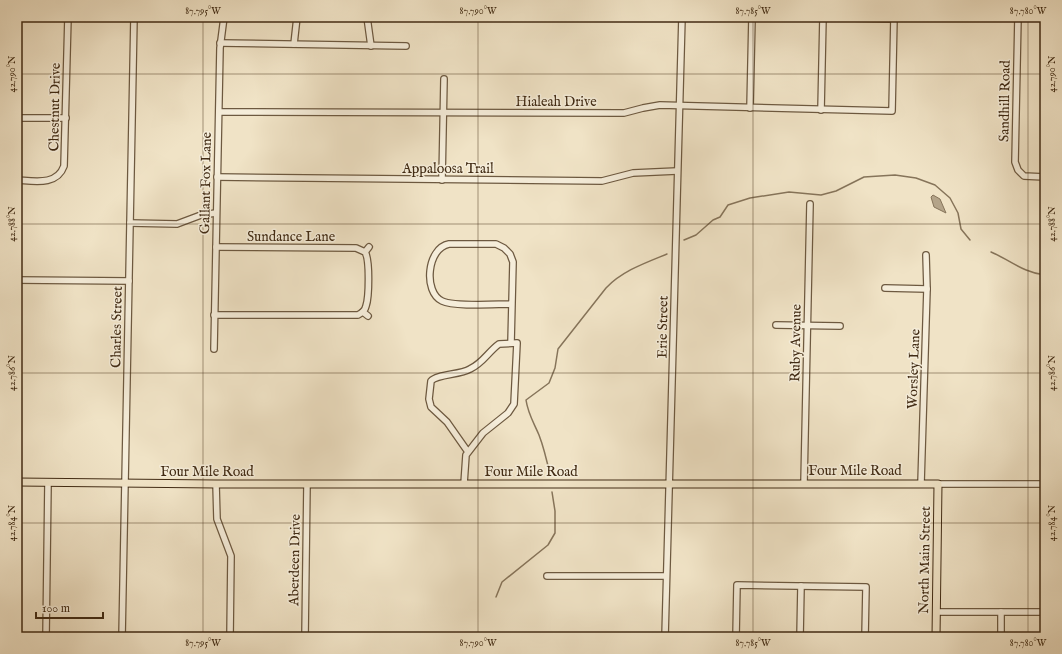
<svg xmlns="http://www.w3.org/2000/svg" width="1062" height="654" font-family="'IM FELL English',serif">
  <rect width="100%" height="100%" fill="#f0e3c6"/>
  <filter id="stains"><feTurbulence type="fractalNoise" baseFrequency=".005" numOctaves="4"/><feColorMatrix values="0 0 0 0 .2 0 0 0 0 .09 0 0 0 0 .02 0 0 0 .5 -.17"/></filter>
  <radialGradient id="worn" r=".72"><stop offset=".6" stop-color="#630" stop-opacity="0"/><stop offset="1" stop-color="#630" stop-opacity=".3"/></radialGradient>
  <!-- water -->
  <path fill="#b4a489" stroke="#86745a" d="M933,195L940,199L946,213L934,207L931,197Z"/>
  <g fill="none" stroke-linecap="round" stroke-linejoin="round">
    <!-- stream -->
    <g stroke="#86745a" stroke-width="1.5">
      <path d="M684,240L696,235L713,220L720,217L728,205L750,198L789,192L821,195L836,191L864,177L895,175L916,178L935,185L950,198L958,213L961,229L970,240"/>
      <path d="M991,252C1010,260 1024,273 1045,275"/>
      <path d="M550,475C547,461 544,448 539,435C534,423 528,414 526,400L549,383L555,368L558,349L606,288C622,271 645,263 667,254"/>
      <path d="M496,597L502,582L548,545L555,533V511L552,492"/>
    </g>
    <!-- minor casing -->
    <g stroke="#6d5940" stroke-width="8">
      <g id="minor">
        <path d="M367,17L371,46"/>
        <path d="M814,17L894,19"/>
        <path d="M1018,17L1015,162L1018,170L1024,176L1045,177"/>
        <path d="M220,43L406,46"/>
        <path d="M294,44L297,17"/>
        <path d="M750,108L752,17"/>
        <path d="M821,110L823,17"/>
        <path d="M219,112L624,113L643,108L660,105L892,111L894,17"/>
        <path d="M17,118H66"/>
        <path d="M217,177L602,181L633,173L677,171"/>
        <path d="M17,180C34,181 57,186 64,166L68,17"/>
        <path d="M442,180L444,79"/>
        <path d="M130,223L177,224L201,215L216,213"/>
        <path d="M365,252L369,247"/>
        <path d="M17,280L129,281"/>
        <path d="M885,288L927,289"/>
        <path d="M363,312L368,316"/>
        <path d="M214,315H358C362,313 365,311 366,306C369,297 370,260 365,252L356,248L216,247"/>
        <path d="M776,325L840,326"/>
        <path d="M511,343L513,262L510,254L504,248L496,244H449C427,248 423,292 442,301C454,307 496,304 512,304"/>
        <path d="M214,349L220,48L224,17"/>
        <path d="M804,483L810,204"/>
        <path d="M921,483L927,289L926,255"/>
        <path d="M216,484L217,519L231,556L230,637"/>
        <path d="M464,484L466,455L483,433L508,413L514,404L517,343L499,344C488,352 483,363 470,369C460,375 437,374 431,381L429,399L431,407L447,422L468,452"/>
        <path d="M938,484H1045"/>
        <path d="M547,576H666"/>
        <path d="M937,612H1045"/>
        <path d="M1001,612V637"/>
        <path d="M46,637L48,483"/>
        <path d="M122,637L134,17"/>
        <path d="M305,637L307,484"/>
        <path d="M665,637L682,17"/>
        <path d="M736,637L737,585L866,587L865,637"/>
        <path d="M800,637L801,586"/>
      </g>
    </g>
    <!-- major casing -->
    <g stroke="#412b14" stroke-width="9">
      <path id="major" d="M17,482L216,484H938L936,637"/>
    </g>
    <!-- minor -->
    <use href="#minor" stroke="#f5edda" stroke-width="5.5"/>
    <!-- major -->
    <use href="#major" stroke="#f0e3c6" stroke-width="7"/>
  </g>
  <!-- ticks -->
  <path fill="none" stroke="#412b14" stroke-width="1" stroke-opacity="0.45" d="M203,17V637M478,17V637M753,17V637M1028,17V637M17,74H1045M17,224H1045M17,373H1045M17,523H1045"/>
  <g text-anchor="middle" stroke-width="3" stroke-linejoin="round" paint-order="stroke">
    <!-- street labels -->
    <g font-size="14" fill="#412b14" stroke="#f5edda">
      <text x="556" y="106">Hialeah Drive</text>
      <text transform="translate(1004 101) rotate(-89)" y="5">Sandhill Road</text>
      <text transform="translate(54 107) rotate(-89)" y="5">Chestnut Drive</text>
      <text x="448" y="173">Appaloosa Trail</text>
      <text transform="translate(205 183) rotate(-89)" y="5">Gallant Fox Lane</text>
      <text x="291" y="241">Sundance Lane</text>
      <text transform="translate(116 327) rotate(-89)" y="5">Charles Street</text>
      <text transform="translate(662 327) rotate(-89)" y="5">Erie Street</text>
      <text transform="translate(795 343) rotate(-89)" y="5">Ruby Avenue</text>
      <text transform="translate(913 369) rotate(-88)" y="5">Worsley Lane</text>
      <text x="855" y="475">Four Mile Road</text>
      <text x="207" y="476">Four Mile Road</text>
      <text x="531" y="476">Four Mile Road</text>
      <text transform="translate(294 560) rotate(-89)" y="5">Aberdeen Drive</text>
      <text transform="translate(924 560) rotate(-89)" y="5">North Main Street</text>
    </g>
  </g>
  <!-- margin -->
  <rect width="1062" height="654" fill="none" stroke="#f0e3c6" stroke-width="44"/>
  <!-- scale -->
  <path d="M36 612v6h67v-6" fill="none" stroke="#412b14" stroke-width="2"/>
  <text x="42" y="612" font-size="12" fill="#412b14" stroke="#f5edda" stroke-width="3" paint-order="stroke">100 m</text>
  <rect x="22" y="22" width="1018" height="610" fill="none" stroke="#412b14" stroke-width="1.5"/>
  <g font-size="10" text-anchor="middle" fill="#412b14">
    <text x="203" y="14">87.795°W</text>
    <text x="478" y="14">87.790°W</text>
    <text x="753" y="14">87.785°W</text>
    <text x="1028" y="14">87.780°W</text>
    <text transform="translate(11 74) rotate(-90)" y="4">42.790°N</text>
    <text transform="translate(1051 74) rotate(-90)" y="4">42.790°N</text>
    <text transform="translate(11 224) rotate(-90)" y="4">42.788°N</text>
    <text transform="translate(1051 224) rotate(-90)" y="4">42.788°N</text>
    <text transform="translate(11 373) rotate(-90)" y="4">42.786°N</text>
    <text transform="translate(1051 373) rotate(-90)" y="4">42.786°N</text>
    <text transform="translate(11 523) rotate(-90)" y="4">42.784°N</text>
    <text transform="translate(1051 523) rotate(-90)" y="4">42.784°N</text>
    <text x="203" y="646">87.795°W</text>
    <text x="478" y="646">87.790°W</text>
    <text x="753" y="646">87.785°W</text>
    <text x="1028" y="646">87.780°W</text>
  </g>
  <rect width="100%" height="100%" filter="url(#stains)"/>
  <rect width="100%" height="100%" fill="url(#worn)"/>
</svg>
